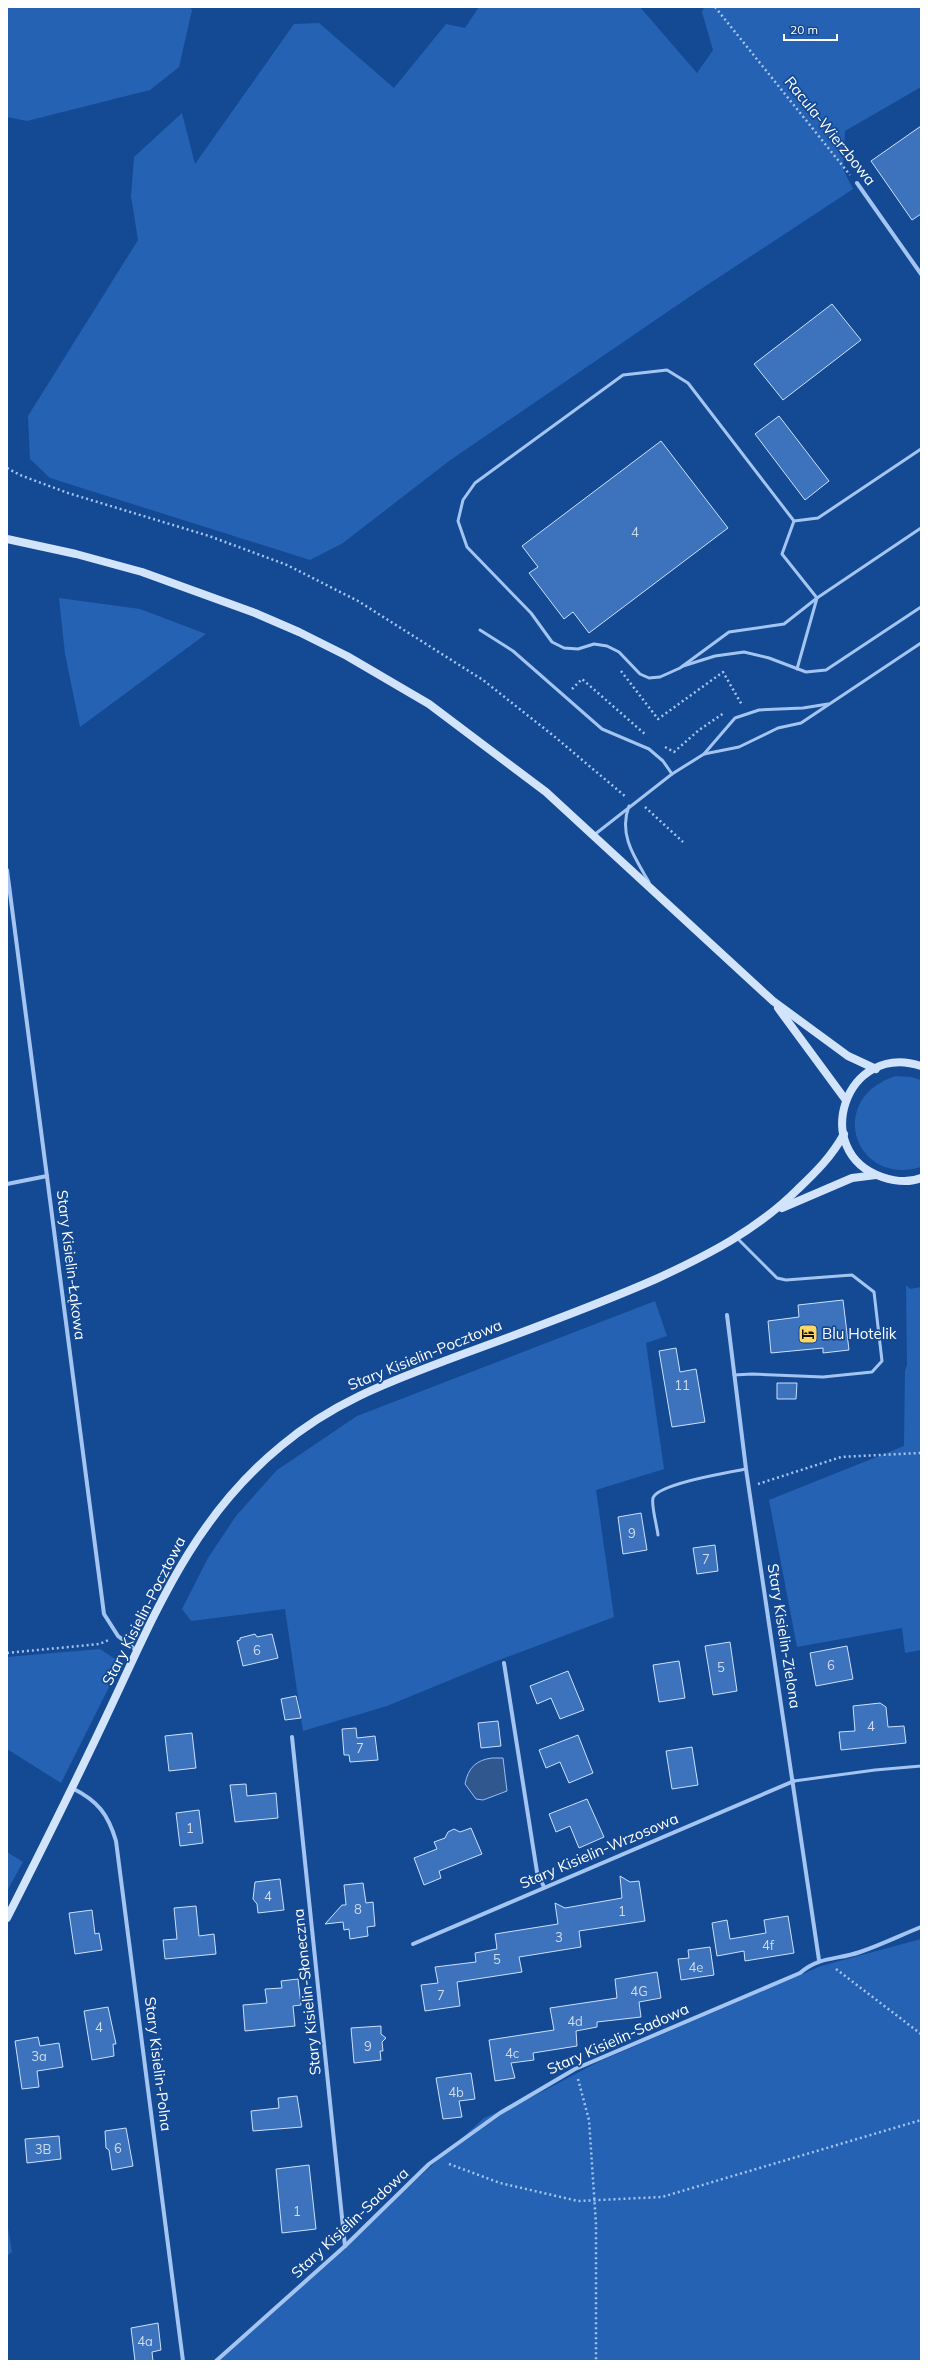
<svg xmlns="http://www.w3.org/2000/svg" width="928" height="2368" font-family="Mulish,sans-serif">
  <rect width="100%" height="100%" fill="#144994"/>
  <!-- green -->
  <g fill="#2662b3">
    <path d="M7,7H190L192,10L179,67L150,90L27,121L7,117Z"/>
    <path d="M479,7H640L697,73L713,50L702,12L704,7H921V87L845,131L843,169L853,189L698,291L449,461L343,543L310,560L50,478L30,459L28,416L138,240L131,196L134,157L182,113L195,164L294,24L319,23L394,88L446,24L465,28Z"/>
    <path d="M59,598L140,609L206,634L80,727L65,654Z"/>
    <path d="M896,1076L911,1077L921,1080V1167C854,1187 825,1098 896,1076Z"/>
    <path d="M906,1285L910,1289L921,1287V1650L905,1653L902,1628L797,1647L769,1500L904,1446L905,1371L907,1365Z"/>
    <path d="M655,1301L667,1336L646,1343L664,1469L596,1490L614,1617L494,1662L387,1706L303,1731L285,1609L191,1621L182,1609L208,1558L236,1516L277,1470L357,1416Z"/>
    <path d="M100,1649L121,1663L61,1783L7,1749V1657Z"/>
    <path d="M7,1852L23,1862L7,1891Z"/>
    <path d="M921,1939V2361H217L484,2118L532,2097L598,2062L821,1966Z"/>
    <path d="M7,2222L12,2252L7,2256Z"/>
  </g>
  <!-- water -->
  <path fill="#31578f" stroke="#96bff5" d="M492,1758H503L507,1791L483,1800L476,1799L465,1784C468,1768 476,1760 492,1758Z"/>
  <!-- building -->
  <g fill="#3d72bc" stroke="#cbe0fc">
    <path d="M921,126V214L912,220L871,161Z"/>
    <path d="M832,304L861,340L783,400L754,364Z"/>
    <path d="M779,416L829,481L805,500L755,434Z"/>
    <path d="M661,441L728,528L589,633L573,612L564,619L529,573L538,567L522,546Z"/>
    <path d="M843,1300L849,1350L823,1353V1348L771,1353L768,1321L799,1317L798,1305Z"/>
    <path d="M676,1348L680,1372L696,1369L705,1422L672,1427L659,1351Z"/>
    <path d="M777,1383H797L796,1399H777Z"/>
    <path d="M641,1513L647,1550L623,1554L618,1517Z"/>
    <path d="M715,1545L718,1571L697,1574L693,1548Z"/>
    <path d="M255,1634L257,1637L272,1634L278,1658L243,1666L237,1641L240,1640V1638Z"/>
    <path d="M730,1642L737,1691L713,1695L705,1646Z"/>
    <path d="M847,1646L853,1679L816,1686L810,1653Z"/>
    <path d="M679,1661L685,1698L659,1702L653,1665Z"/>
    <path d="M568,1671L584,1710L560,1719L551,1698L537,1704L530,1686Z"/>
    <path d="M296,1696L301,1718L285,1720L281,1699Z"/>
    <path d="M880,1703L886,1707L888,1727L904,1726L906,1743L841,1750L839,1732L855,1731L853,1706Z"/>
    <path d="M498,1721L501,1746L481,1748L478,1723Z"/>
    <path d="M356,1728L357,1738L375,1736L378,1760L350,1762L349,1755H344L342,1729Z"/>
    <path d="M192,1733L196,1768L169,1771L165,1736Z"/>
    <path d="M578,1735L593,1773L569,1783L560,1762L546,1768L539,1750Z"/>
    <path d="M692,1747L698,1785L672,1789L666,1751Z"/>
    <path d="M246,1784L247,1796L276,1793L278,1818L235,1822L230,1785Z"/>
    <path d="M587,1799L604,1837L579,1848L570,1826L556,1832L549,1814Z"/>
    <path d="M199,1810L203,1843L180,1846L176,1813Z"/>
    <path d="M471,1828L482,1854L439,1871L441,1878L424,1885L414,1858L437,1849L434,1842L445,1838L448,1832L454,1829L460,1832Z"/>
    <path d="M620,1876L630,1882L639,1881L645,1921L579,1931L581,1947L519,1957L522,1972L457,1982L460,2006L425,2011L421,1985L438,1983L435,1967L476,1962L475,1953L497,1949L495,1934L558,1924L555,1903L565,1908L622,1898Z"/>
    <path d="M280,1879L284,1910L258,1913L257,1904L253,1899L255,1882Z"/>
    <path d="M363,1883L366,1903L373,1902L375,1926L367,1927L368,1936L350,1939L349,1929L344,1930L343,1922L325,1924L342,1905H346L344,1885Z"/>
    <path d="M196,1906L199,1936L214,1934L216,1954L165,1959L163,1940L177,1939L174,1908Z"/>
    <path d="M92,1910L95,1934L99,1933L102,1950L75,1954L69,1913Z"/>
    <path d="M788,1916L794,1953L745,1961L744,1951L717,1956L712,1923L727,1920L730,1939L766,1933L764,1920Z"/>
    <path d="M710,1947L714,1975L681,1980L678,1959L689,1958L688,1950Z"/>
    <path d="M657,1972L661,1998L639,2002L641,2017L597,2022V2027L576,2031L577,2046L533,2053L534,2060L511,2063L515,2078L495,2081L489,2040L554,2030L550,2008L617,1998L615,1979Z"/>
    <path d="M298,1979L301,2005L293,2006L295,2026L245,2031L243,2005L267,2003L265,1989L282,1988L281,1981Z"/>
    <path d="M108,2007L116,2044H113L114,2056L92,2060L84,2011Z"/>
    <path d="M381,2026V2034L386,2038L382,2042L383,2051H380L381,2060L354,2063L351,2028Z"/>
    <path d="M38,2037L40,2046L59,2043L63,2067L37,2071L39,2087L22,2089L15,2041Z"/>
    <path d="M471,2073L475,2099L459,2101L462,2117L443,2119L436,2078Z"/>
    <path d="M297,2096L302,2127L253,2131L251,2111L279,2108L278,2098Z"/>
    <path d="M126,2128L133,2166L112,2170L109,2150L106,2148L105,2131Z"/>
    <path d="M59,2136L61,2159L27,2163L25,2139Z"/>
    <path d="M309,2165L316,2229L282,2233L276,2169Z"/>
    <path d="M158,2323L161,2350L152,2352L153,2361H135L131,2328Z"/>
  </g>
  <g fill="none" stroke-linecap="round" stroke-linejoin="round">
    <!-- path -->
    <g stroke="#a4c5f2" stroke-width="2.5" stroke-dasharray="2 3" stroke-linecap="butt">
      <path d="M715,7L850,175"/>
      <path d="M7,468L20,475L68,493L209,536L287,565L358,601L483,680L555,737L626,797"/>
      <path d="M621,671L658,719L723,672L742,705"/>
      <path d="M572,689L582,679L646,735"/>
      <path d="M665,747L674,752L699,730L724,713"/>
      <path d="M645,807L683,842"/>
      <path d="M758,1484L841,1457L921,1453"/>
      <path d="M7,1653L99,1644L109,1640"/>
      <path d="M836,1969L921,2034"/>
      <path d="M578,2079L589,2120L596,2224V2361"/>
      <path d="M449,2164L500,2183L578,2201L662,2197L921,2120"/>
    </g>
    <!-- lane -->
    <g stroke="#a4c5f2" stroke-width="3">
      <path d="M794,521L818,518L921,449"/>
      <path d="M817,598L782,554L794,521L688,383L667,370L623,375L475,483L463,500L458,521L467,547L531,613L552,642L564,648L578,649L594,644L607,646L619,652L640,674L649,678L660,677L680,668L729,632L784,624L817,598L921,528"/>
      <path d="M480,630L513,651L602,729L649,749L663,761L672,774"/>
      <path d="M683,666L715,656L744,652L769,658L806,672L826,670L921,607"/>
      <path d="M797,669L817,598"/>
      <path d="M704,754L735,718L759,710L803,708L828,704"/>
      <path d="M629,806C618,835 635,858 649,882"/>
      <path d="M594,835L672,774L704,754L739,747L778,728L801,723L921,643"/>
      <path d="M734,1375L752,1374L823,1377L872,1372L882,1361L874,1292L852,1275L786,1280L777,1278L737,1238"/>
      <path d="M658,1535C657,1526 651,1505 653,1498C657,1484 730,1472 746,1469"/>
      <path d="M794,1781L875,1770L921,1766"/>
    </g>
    <!-- street -->
    <g stroke="#a4c5f2" stroke-width="4">
      <path d="M857,183L921,274"/>
      <path d="M7,870L104,1614L118,1636L137,1651"/>
      <path d="M7,1184L47,1176"/>
      <path d="M727,1315L746,1469L819,1960"/>
      <path d="M504,1663L537,1872L544,1887"/>
      <path d="M292,1737L345,2246"/>
      <path d="M72,1788C98,1801 108,1814 116,1841L183,2361"/>
      <path d="M413,1944L794,1781"/>
      <path d="M216,2361L345,2246L429,2164L500,2113L575,2069L800,1973C820,1956 837,1960 860,1952C881,1945 901,1935 921,1927"/>
    </g>
    <!-- secondary -->
    <g stroke="#d2e3fc" stroke-width="8">
      <path d="M7,539L76,554L142,572L255,613L299,632L347,656L429,704L546,792L773,1001L848,1056L876,1069"/>
      <path d="M778,1008L845,1099"/>
      <path d="M921,1066C845,1041 809,1152 882,1177C894,1181 909,1183 921,1178"/>
      <path d="M782,1208L852,1178L876,1175"/>
      <path d="M7,1918C41,1851 74,1785 106,1717C155,1614 191,1520 281,1446C332,1403 386,1383 447,1360C517,1334 588,1309 656,1279C708,1255 757,1230 798,1189C816,1172 832,1156 844,1134"/>
    </g>
  </g>
  <!-- icons -->
  <defs>
    <g id="hotel-square" transform="scale(1)"><rect x="-9" y="-9" width="18" height="18" rx="4" fill="#ffd664" stroke="#144994"/><path d="M-6-4.5h1.5V1H6V5H4.5V3h-9V5H-6ZM-4 0a1.8 1.8 0 1 1 3.6 0ZM.5 0V-2.5h3Q6-2.5 6 0Z" fill="#111"/></g>
  </defs>
  <g fill-rule="evenodd">
    <use href="#hotel-square" x="808" y="1334"/>
  </g>
  <g text-anchor="middle" stroke-width="3.5" stroke-linejoin="round" paint-order="stroke">
    <!-- number labels -->
    <g font-size="13" fill="#cedcee">
      <text x="635" y="537">4</text>
      <text x="682" y="1390">11</text>
      <text x="632" y="1538">9</text>
      <text x="706" y="1564">7</text>
      <text x="257" y="1655">6</text>
      <text x="831" y="1670">6</text>
      <text x="721" y="1672">5</text>
      <text x="871" y="1731">4</text>
      <text x="360" y="1753">7</text>
      <text x="190" y="1833">1</text>
      <text x="268" y="1901">4</text>
      <text x="358" y="1914">8</text>
      <text x="622" y="1916">1</text>
      <text x="559" y="1942">3</text>
      <text x="768" y="1950">4f</text>
      <text x="497" y="1964">5</text>
      <text x="696" y="1972">4e</text>
      <text x="639" y="1996">4G</text>
      <text x="441" y="2000">7</text>
      <text x="575" y="2026">4d</text>
      <text x="99" y="2032">4</text>
      <text x="368" y="2051">9</text>
      <text x="512" y="2058">4c</text>
      <text x="39" y="2061">3a</text>
      <text x="456" y="2097">4b</text>
      <text x="118" y="2153">6</text>
      <text x="43" y="2154">3B</text>
      <text x="297" y="2216">1</text>
      <text x="145" y="2346">4a</text>
    </g>
    <!-- street labels -->
    <g font-size="15" fill="#fff" stroke="#144994">
      <text transform="translate(830 131) rotate(51)" y="5">Racula-Wierzbowa</text>
      <text transform="translate(71 1265) rotate(83)" y="5">Stary Kisielin-Łąkowa</text>
      <text transform="translate(425 1355) rotate(-22)" y="5">Stary Kisielin-Pocztowa</text>
      <text transform="translate(144 1611) rotate(-63)" y="5">Stary Kisielin-Pocztowa</text>
      <text transform="translate(784 1636) rotate(81)" y="5">Stary Kisielin-Zielona</text>
      <text transform="translate(599 1851) rotate(-23)" y="5">Stary Kisielin-Wrzosowa</text>
      <text transform="translate(307 1992) rotate(-96)" y="5">Stary Kisielin-Słoneczna</text>
      <text transform="translate(618 2039) rotate(-24)" y="5">Stary Kisielin-Sadowa</text>
      <text transform="translate(158 2064) rotate(83)" y="5">Stary Kisielin-Polna</text>
      <text transform="translate(350 2223) rotate(-43)" y="5">Stary Kisielin-Sadowa</text>
    </g>
    <!-- poi labels -->
    <g font-size="15" fill="#fff" stroke="#144994" text-anchor="start">
      <text x="822" y="1339">Blu Hotelik</text>
    </g>
  </g>
  <!-- border -->
  <rect width="928" height="2368" fill="none" stroke="#ffffff" stroke-width="16"/>
  <!-- scale -->
  <path d="M784 34v6h53v-6" fill="none" stroke="#ffffff" stroke-width="2"/>
  <text x="790" y="34" font-size="12" fill="#ffffff" stroke="#144994" stroke-width="3" paint-order="stroke">20 m</text>
</svg>
